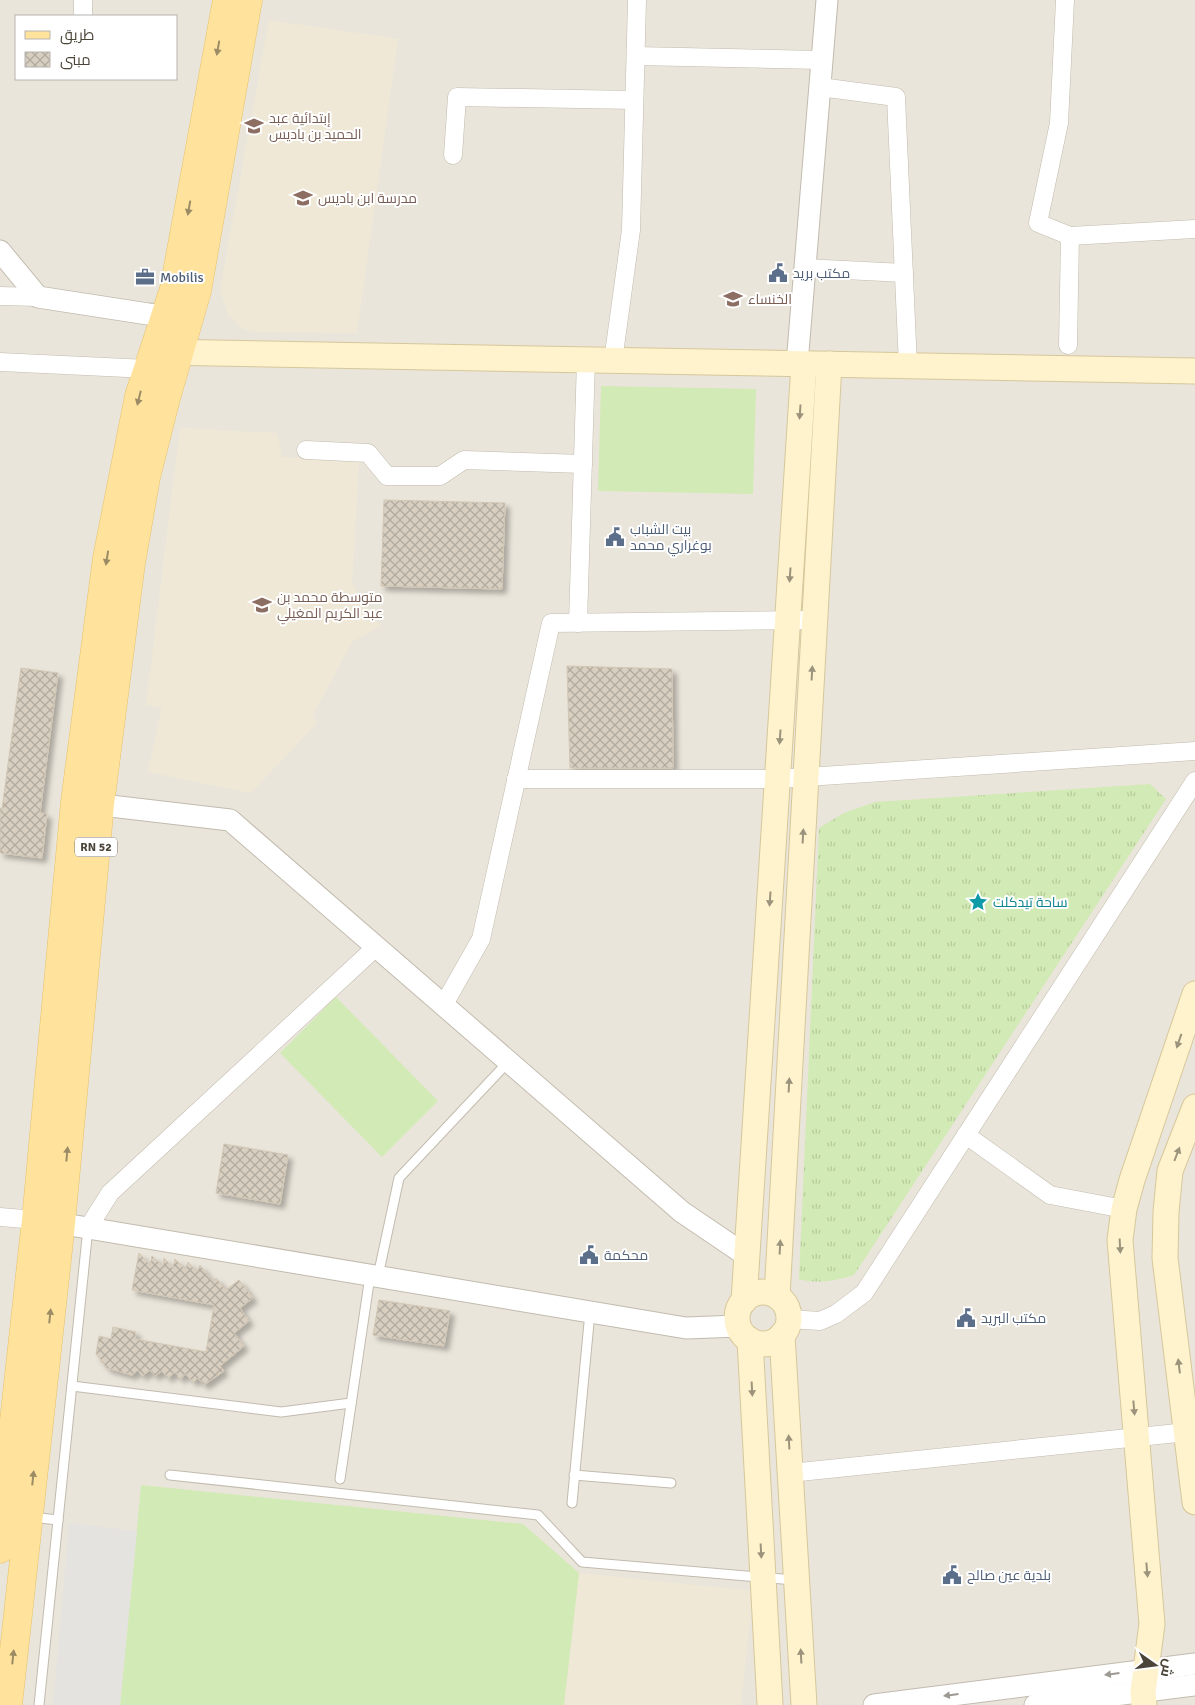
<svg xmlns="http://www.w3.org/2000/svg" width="1195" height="1705" font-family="Signika,Cairo,sans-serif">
  <defs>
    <pattern id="grass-tufts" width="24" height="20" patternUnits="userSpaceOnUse" patternTransform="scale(1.25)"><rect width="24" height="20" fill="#d2eab5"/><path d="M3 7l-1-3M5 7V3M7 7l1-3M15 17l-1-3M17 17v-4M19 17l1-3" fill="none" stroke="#b6ca9c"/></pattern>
    <pattern id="building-cross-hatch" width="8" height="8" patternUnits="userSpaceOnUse" patternTransform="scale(1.25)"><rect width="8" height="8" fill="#d8cfc1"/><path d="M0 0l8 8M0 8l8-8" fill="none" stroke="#b1aa9e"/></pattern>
    <filter id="shadow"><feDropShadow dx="4.5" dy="4.5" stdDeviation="2.5" flood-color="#0004"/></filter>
  </defs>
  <rect width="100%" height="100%" fill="#f6f3ec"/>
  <!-- residential -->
  <path fill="#eae5da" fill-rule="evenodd" d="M0,0H1195V1705H0ZM16,16H176V79H16Z"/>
  <!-- education -->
  <g fill="#efe8d6">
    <path d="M269,20L398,39L357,333L253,332L241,328L228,315L220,290Z"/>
    <path d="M180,428L277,433L282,457L359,461L352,584L380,626L352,642L313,715L317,723L251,793L148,772L162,707L146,705Z"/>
    <path d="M579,1573L753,1591L741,1705H564Z"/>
  </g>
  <!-- grass -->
  <path fill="url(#grass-tufts)" d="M1150,784L1166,799L854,1275C835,1281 819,1284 799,1279L819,828L844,813L875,802Z"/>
  <!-- pitch -->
  <g fill="#d2eab5">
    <path d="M601,386L756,389L753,494L598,491Z"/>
    <path d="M336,997L438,1101L382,1157L280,1053Z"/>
    <path d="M141,1485L523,1524L579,1573L564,1705H120Z"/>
  </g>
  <!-- parking -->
  <path fill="#e5e3e0" d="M69,1523L137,1531L120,1705H53Z"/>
  <!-- building -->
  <g fill="url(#building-cross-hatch)" stroke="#d3c7b4" filter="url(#shadow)">
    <path d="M384,500L505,503L502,589L381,586Z"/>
    <path d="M567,666L672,669L673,768H570Z"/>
    <path d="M21,668L58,673L40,813L47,814L42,858L0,853V808L2,809Z"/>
    <path d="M224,1144L288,1155L280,1204L216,1193Z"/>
    <path d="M139,1253L150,1265L152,1256L163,1266L164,1258L173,1268L175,1259L185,1269L188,1262L197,1272L200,1265L212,1281L216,1278L226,1290L239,1280L253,1298L240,1308L249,1321L234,1333L244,1346L220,1366L224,1371L204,1385L198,1378L193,1382L186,1374L180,1379L175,1372L168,1378L162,1371L155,1376L150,1370L142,1376L138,1370L132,1375L107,1368L96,1354L99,1336L111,1339L113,1327L136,1332L135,1339L206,1352L214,1305L132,1290Z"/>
    <path d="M379,1300L450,1311L444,1346L373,1335Z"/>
  </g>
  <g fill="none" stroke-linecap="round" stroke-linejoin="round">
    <!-- service casing -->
    <g stroke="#c2bbae" stroke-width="11">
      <g id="service">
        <path d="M378,1276L399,1178L508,1062"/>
        <path d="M72,1386L281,1412L351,1403"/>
        <path d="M170,1475L538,1515L582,1562L794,1580"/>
        <path d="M574,1475L671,1483"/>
        <path d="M340,1479L370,1276"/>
        <path d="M572,1503L590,1312"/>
        <path d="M31,1517L58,1520"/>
        <path d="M39,1705L88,1228"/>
      </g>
    </g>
    <!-- minor casing -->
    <g stroke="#c2bbae" stroke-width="19">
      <g id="minor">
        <path d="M83,0V16"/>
        <path d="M1065,0L1059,123L1038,223L1070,236L1195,229"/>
        <path d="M636,56L822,60"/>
        <path d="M820,87L896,97L908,366"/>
        <path d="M453,155L457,97L634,100"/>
        <path d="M805,268L904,273"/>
        <path d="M0,296L38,297"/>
        <path d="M1068,345L1070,236"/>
        <path d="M613,361L631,230L637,0"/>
        <path d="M0,362L148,369"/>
        <path d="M306,450L368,453L387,476H440L464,460L583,464"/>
        <path d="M578,623L586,360"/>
        <path d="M516,779H777L1195,751"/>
        <path d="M443,1006L481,939L551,623L815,620"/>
        <path d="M966,1135L1050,1195L1124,1209"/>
        <path d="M0,1217L36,1220"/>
        <path d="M88,1228L110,1193L376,947"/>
        <path d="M789,1319L820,1321L836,1314L864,1293L1195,781"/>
        <path d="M790,1473L1187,1432"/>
      </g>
    </g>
    <!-- tertiary casing -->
    <g stroke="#c2bbae" stroke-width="23">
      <g id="tertiary">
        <path d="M0,251L38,297L148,314L179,316"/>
        <path d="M797,364L827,0"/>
        <path d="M85,803L230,820L682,1212L747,1256"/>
        <path d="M46,1221L686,1328L739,1326"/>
        <path d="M874,1705L1195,1664"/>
        <path d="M1035,1705L1195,1685"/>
      </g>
    </g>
    <!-- secondary casing -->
    <g stroke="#d6c79b" stroke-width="27">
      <g id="secondary">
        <path d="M159,352L1195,371"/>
        <path d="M1195,1107L1170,1171L1166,1212L1165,1258L1195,1502"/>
        <circle cx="763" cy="1318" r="26"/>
        <path d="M777,1296L829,364"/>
        <path d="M744,1301L804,364"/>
        <path d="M782,1335L804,1705"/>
        <path d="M750,1340L770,1705"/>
        <path d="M1144,1705L1143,1692L1152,1624L1120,1240L1124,1209L1132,1180L1195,994"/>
      </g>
    </g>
    <!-- primary casing -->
    <g stroke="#e6c16a" stroke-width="29">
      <g id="primary">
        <path d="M0,1549L36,1220L75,802L107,558L139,396L174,289L227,0"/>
        <path d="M8,1705L61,1223L100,804L131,563L146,477L166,398L197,291L248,0"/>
      </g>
    </g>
    <!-- service -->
    <use href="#service" stroke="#fff" stroke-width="9"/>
    <!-- minor -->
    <use href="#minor" stroke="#fff" stroke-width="18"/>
    <!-- tertiary -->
    <use href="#tertiary" stroke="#fff" stroke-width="21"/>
    <!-- secondary -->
    <use href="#secondary" stroke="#fff3cd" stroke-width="25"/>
    <!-- primary -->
    <use href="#primary" stroke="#ffe39c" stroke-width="28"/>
  </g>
  <!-- one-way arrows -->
  <defs><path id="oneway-solid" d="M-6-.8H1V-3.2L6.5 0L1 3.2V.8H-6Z" transform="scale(1.25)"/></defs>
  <g fill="#9c8c66">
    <use href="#oneway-solid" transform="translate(218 48) rotate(100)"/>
    <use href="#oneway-solid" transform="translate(189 208) rotate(100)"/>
    <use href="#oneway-solid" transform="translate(139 398) rotate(104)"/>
    <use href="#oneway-solid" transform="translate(107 558) rotate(99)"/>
    <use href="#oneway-solid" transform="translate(67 1154) rotate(-85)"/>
    <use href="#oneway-solid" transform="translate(50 1316) rotate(-84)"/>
    <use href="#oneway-solid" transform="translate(33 1478) rotate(-84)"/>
    <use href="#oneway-solid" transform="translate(13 1657) rotate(-84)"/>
  </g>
  <g fill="#9c937c">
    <use href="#oneway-solid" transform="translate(800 412) rotate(94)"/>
    <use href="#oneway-solid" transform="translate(790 575) rotate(94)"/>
    <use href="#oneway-solid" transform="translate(812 673) rotate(-87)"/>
    <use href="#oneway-solid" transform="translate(780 737) rotate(94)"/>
    <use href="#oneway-solid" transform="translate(803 836) rotate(-87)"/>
    <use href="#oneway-solid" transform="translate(770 899) rotate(94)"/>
    <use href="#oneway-solid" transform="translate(1179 1041) rotate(109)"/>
    <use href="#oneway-solid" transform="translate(789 1085) rotate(-87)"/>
    <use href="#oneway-solid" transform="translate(1177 1154) rotate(-69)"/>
    <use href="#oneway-solid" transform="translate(1120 1246) rotate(87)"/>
    <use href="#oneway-solid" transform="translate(780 1247) rotate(-87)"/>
    <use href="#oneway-solid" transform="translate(1179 1366) rotate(-97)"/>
    <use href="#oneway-solid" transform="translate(752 1389) rotate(87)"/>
    <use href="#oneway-solid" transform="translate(1134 1408) rotate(85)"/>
    <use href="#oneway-solid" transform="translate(789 1442) rotate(-93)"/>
    <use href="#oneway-solid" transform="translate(761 1551) rotate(87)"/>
    <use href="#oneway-solid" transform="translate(1147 1570) rotate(85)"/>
    <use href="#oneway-solid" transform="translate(801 1656) rotate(-93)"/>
  </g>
  <g fill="#9c9892">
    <use href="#oneway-solid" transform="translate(1112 1674) rotate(173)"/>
    <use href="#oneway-solid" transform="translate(951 1695) rotate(173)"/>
  </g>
  <!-- icons -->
  <defs>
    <g id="school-bare" transform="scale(1.5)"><path d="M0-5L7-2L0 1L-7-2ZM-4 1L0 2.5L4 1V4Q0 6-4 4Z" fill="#8d6e63" stroke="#fff" stroke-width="2.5" paint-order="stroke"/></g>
    <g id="civic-bare" transform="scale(1.5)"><path d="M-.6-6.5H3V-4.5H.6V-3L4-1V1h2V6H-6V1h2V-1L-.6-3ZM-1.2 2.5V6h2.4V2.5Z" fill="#5c6f8a" stroke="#fff" stroke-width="2.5" paint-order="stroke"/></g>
    <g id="office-bare" transform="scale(1.5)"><path d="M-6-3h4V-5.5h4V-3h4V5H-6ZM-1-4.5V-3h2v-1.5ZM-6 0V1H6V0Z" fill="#5c6f8a" stroke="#fff" stroke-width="2.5" paint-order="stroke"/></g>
    <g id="sight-bare" transform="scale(1.5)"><path d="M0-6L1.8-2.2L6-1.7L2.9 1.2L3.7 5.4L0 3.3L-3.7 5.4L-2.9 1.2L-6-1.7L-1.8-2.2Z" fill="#0f9aa8" stroke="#fff" stroke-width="2.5" paint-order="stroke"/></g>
  </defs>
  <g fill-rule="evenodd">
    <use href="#school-bare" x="254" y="126"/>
    <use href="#school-bare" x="303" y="198"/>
    <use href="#civic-bare" x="778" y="273"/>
    <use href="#office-bare" x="145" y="277"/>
    <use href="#school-bare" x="733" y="299"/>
    <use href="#civic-bare" x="615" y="537"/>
    <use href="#school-bare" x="262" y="605"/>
    <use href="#sight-bare" x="978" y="902"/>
    <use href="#civic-bare" x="589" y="1255"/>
    <use href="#civic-bare" x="966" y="1318"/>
    <use href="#civic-bare" x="952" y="1575"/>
  </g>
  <g text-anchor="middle" stroke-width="4" stroke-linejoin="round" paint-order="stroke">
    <!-- shield labels -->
    <rect fill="#fff" stroke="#817c74" stroke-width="1" x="75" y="837.5" width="42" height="19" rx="4"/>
    <g font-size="12" font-weight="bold" fill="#4b4439">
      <text x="96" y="851">RN 52</text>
    </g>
    <!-- education labels -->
    <g font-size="14" fill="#785e54" stroke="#fff" text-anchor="start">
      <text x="269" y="123">إبتدائية عبد<tspan x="269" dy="16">الحميد بن باديس</tspan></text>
      <text x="318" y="203">مدرسة ابن باديس</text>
      <text x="748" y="304">الخنساء</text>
      <text x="277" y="602">متوسطة محمد بن<tspan x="277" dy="16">عبد الكريم المغيلي</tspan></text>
    </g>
    <!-- service labels -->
    <g font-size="14" fill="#4e5e75" stroke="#fff" text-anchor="start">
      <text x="793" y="278">مكتب بريد</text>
      <text x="160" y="282">Mobilis</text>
      <text x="630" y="534">بيت الشباب<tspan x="630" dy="16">بوغراري محمد</tspan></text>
      <text x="604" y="1260">محكمة</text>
      <text x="981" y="1323">مكتب البريد</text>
      <text x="967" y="1580">بلدية عين صالح</text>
    </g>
    <!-- culture labels -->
    <g font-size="14" fill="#0d838f" stroke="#fff" text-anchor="start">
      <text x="993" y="907">ساحة تيدكلت</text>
    </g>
  </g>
  <!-- legend -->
  <rect x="15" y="15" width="162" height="65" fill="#ffffff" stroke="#b7b4b0"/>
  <rect x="25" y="31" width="25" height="8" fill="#ffe39c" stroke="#b7b4b0"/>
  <text x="60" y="40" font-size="15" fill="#4b4439">طريق</text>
  <rect x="25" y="52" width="25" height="15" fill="url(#building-cross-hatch)" stroke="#b7b4b0"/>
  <text x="60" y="65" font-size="15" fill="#4b4439">مبنى</text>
  <!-- north arrow -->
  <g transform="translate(1155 1665) rotate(104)" stroke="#ffffff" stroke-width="4" paint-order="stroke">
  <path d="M0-4L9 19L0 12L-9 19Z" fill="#4b4439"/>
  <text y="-8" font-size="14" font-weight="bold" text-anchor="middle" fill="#4b4439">ش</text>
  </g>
</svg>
